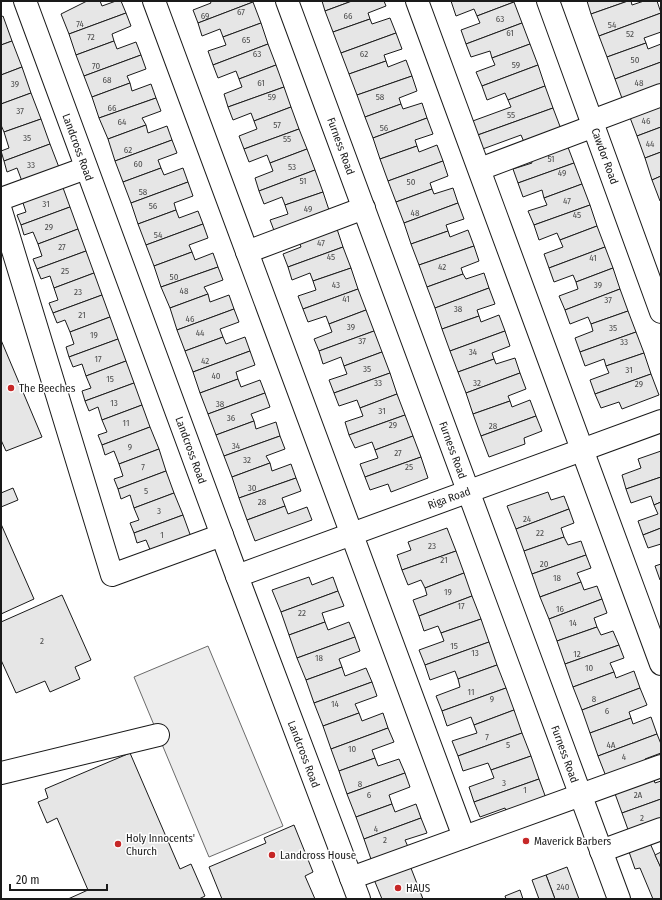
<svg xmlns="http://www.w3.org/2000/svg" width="662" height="900" font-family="'Fira Sans Condensed',sans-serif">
  <rect width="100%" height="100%" fill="#fff"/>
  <!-- parking -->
  <path fill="#ededed" stroke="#6a6a6a" d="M208,646L283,826L209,857L134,677Z"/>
  <!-- building -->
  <g fill="#e6e6e6" stroke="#1a1a1a">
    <path d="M87,1H100L102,6L116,1H121L126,13L69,34L61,14Z"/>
    <path d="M210,1H252L253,2L198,23L193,10L211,3Z"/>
    <path d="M322,1H352L325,11Z"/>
    <path d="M352,1H384L386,6L368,13L370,19L333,32L325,11Z"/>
    <path d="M451,1H514V2L477,16L474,9L456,16Z"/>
    <path d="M587,1H628L591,14Z"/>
    <path d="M628,1H631L632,5L644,1H657L661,13L599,36L591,14Z"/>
    <path d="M253,2L261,23L223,37L220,29L202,36L198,23Z"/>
    <path d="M514,2L522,23L466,44L461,30L480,23L477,16Z"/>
    <path d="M126,13L131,26L112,34L114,41L76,55L69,34Z"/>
    <path d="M661,13V32L644,38L646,43L607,57L599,36Z"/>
    <path d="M3,16L12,41L1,45V17Z"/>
    <path d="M390,18L396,33L341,53L333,32L370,19L372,24Z"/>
    <path d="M261,23L268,44L213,65L208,51L226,45L223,37Z"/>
    <path d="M522,23L530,44L492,58L490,51L471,57L466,44Z"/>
    <path d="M396,33L402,49L384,55L386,61L349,74L341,53Z"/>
    <path d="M12,41L22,67L1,75V45Z"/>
    <path d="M114,41L117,49L136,42L141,55L84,76L76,55Z"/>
    <path d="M646,43L648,49L661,44V62L615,79L607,57Z"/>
    <path d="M268,44L276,65L239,79L236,71L218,78L213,65Z"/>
    <path d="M530,44L538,65L482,86L476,72L495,65L492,58Z"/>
    <path d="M141,55L146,69L127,76L130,83L92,97L84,76Z"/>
    <path d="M406,60L412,76L357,95L349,74L386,61L388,67Z"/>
    <path d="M661,62V87L623,101L615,79Z"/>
    <path d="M276,65L284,87L228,107L224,94L242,87L239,79Z"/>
    <path d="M538,65L545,86L508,100L505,93L487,100L482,86Z"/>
    <path d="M22,67L31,93L1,104V75Z"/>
    <path d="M412,76L417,91L399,98L401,104L365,117L357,95Z"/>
    <path d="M130,83L132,91L151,84L156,98L99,118L92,97Z"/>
    <path d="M545,86L553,108L475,136L470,122L511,107L508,100Z"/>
    <path d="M284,87L291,107L254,121L251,113L233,120L228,107Z"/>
    <path d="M31,93L41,119L4,132L1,125V104Z"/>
    <path d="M156,98L161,111L142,118L146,125L108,139L99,118Z"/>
    <path d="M422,103L427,118L373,138L365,117L401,104L403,109Z"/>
    <path d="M661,103V127L637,136L629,115Z"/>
    <path d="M291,107L299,129L244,149L239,136L257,129L254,121Z"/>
    <path d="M553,108L561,129L524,142L521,135L480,150L475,136Z"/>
    <path d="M427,118L433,134L415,140L417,146L380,159L373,138Z"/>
    <path d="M41,119L50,144L4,161L1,151L9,148L4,132Z"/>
    <path d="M146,125L148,133L167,126L172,140L115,161L108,139Z"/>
    <path d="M661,127V152L645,158L637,136Z"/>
    <path d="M299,129L307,149L270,163L267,155L249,162L244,149Z"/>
    <path d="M172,140L177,153L158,160L161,168L123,182L115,161Z"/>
    <path d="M566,142L574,163L518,183L513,169L532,163L529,155Z"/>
    <path d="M50,144L60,170L23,184L17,168L7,172L4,161Z"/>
    <path d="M437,145L443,161L388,181L380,159L417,146L419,152Z"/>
    <path d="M307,149L315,170L259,191L255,178L273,171L270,163Z"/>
    <path d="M661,152V176L652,180L645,158Z"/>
    <path d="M443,161L448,176L430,183L432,189L396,202L388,181Z"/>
    <path d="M574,163L582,184L544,198L542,190L523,197L518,183Z"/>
    <path d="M161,168L164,175L183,168L188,182L131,203L123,182Z"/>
    <path d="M315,170L323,192L285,205L282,197L264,204L259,191Z"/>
    <path d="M661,176V201H660L652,180Z"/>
    <path d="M188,182L193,196L174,203L176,210L138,224L131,203Z"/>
    <path d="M582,184L590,205L534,225L528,211L547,205L544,198Z"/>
    <path d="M62,185L70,207L21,225L17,215L26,212L22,200Z"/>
    <path d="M453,188L458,203L404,223L396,202L432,189L434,194Z"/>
    <path d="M323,192L330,213L275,233L270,220L288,214L285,205Z"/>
    <path d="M458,203L464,219L446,225L448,231L411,244L404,223Z"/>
    <path d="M590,205L597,226L560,240L557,233L539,240L534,225Z"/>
    <path d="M70,207L78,229L38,244L33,232L24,235L21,225Z"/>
    <path d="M176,210L179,218L198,211L203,224L146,245L138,224Z"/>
    <path d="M203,224L208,238L189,245L192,252L154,266L146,245Z"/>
    <path d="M336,226L343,247L288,267L283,254L301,247L298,239Z"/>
    <path d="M597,226L605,247L549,268L544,254L563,247L560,240Z"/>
    <path d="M78,229L86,251L37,269L33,259L42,256L38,244Z"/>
    <path d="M468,230L474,246L419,265L411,244L448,231L450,237Z"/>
    <path d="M474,246L479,261L461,268L463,274L427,287L419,265Z"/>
    <path d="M343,247L351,268L313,281L310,273L292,280L288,267Z"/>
    <path d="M605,247L613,268L576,282L573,275L554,282L549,268Z"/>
    <path d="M86,251L94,273L54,288L50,276L41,279L37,269Z"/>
    <path d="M192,252L195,260L213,253L218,267L161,287L154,266Z"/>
    <path d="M218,267L223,280L204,287L208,294L170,308L161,287Z"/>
    <path d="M351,268L358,289L303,309L298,296L316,290L313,281Z"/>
    <path d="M613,268L620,289L565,310L559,296L578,289L576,282Z"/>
    <path d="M94,273L102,295L53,313L49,303L58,300L54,288Z"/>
    <path d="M484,273L489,288L435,308L427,287L463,274L466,279Z"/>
    <path d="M489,288L495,304L477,310L479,316L442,329L435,308Z"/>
    <path d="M358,289L366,310L329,324L326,316L308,322L303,309Z"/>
    <path d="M620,289L628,311L591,324L588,317L570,324L565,310Z"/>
    <path d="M208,294L210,302L229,295L234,309L177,330L170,308Z"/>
    <path d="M102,295L110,317L70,332L65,320L57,323L53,313Z"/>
    <path d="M234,309L239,322L220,329L223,337L185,351L177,330Z"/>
    <path d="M366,310L374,331L319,351L314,339L332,332L329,324Z"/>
    <path d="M628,311L636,332L580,352L575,338L593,331L591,324Z"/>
    <path d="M499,315L505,331L450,351L442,329L479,316L481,322Z"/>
    <path d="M110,317L118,339L69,357L66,347L74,344L70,332Z"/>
    <path d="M374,331L382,352L344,366L341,357L323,364L319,351Z"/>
    <path d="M505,331L510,346L492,353L494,359L458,372L450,351Z"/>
    <path d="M636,332L644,353L606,366L604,359L585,366L580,352Z"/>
    <path d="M223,337L226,344L245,337L250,351L193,372L185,351Z"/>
    <path d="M118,339L126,361L86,376L82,364L73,367L69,357Z"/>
    <path d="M1,340L42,437L6,451L1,440Z"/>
    <path d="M250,351L255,365L236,372L238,379L200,393L193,372Z"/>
    <path d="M382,352L390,373L334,393L329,380L347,374L344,366Z"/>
    <path d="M644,353L651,374L595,394L590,380L609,373L606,366Z"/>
    <path d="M515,358L520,373L466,393L458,372L494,359L496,364Z"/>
    <path d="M126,361L134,383L85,401L82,391L91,388L86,376Z"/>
    <path d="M390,373L397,394L360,408L357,400L339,406L334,393Z"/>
    <path d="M520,373L526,389L508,396L510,401L473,414L466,393Z"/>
    <path d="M651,374L659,395L622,409L619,402L601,408L595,394Z"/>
    <path d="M238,379L241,387L260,380L265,393L208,414L200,393Z"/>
    <path d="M134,383L142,405L102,420L98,407L89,411L85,401Z"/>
    <path d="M265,393L270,407L251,414L254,421L216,435L208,414Z"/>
    <path d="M397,394L405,415L349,435L345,422L363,416L360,408Z"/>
    <path d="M530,400L536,416L481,436L473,414L510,401L512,407Z"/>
    <path d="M142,405L150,427L102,445L98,435L107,432L102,420Z"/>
    <path d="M405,415L413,436L375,450L372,442L355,448L349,435Z"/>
    <path d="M536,416L542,431L524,438L525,444L489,457L481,436Z"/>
    <path d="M254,421L256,429L276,422L280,436L224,456L216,435Z"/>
    <path d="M150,427L159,449L119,464L114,451L105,455L102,445Z"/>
    <path d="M280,436L285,449L266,456L270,463L232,477L224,456Z"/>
    <path d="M413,436L421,457L365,477L360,464L378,458L375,450Z"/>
    <path d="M159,449L166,471L118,489L114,479L123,476L119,464Z"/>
    <path d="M661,451V477L626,489L622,475L641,468L638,459Z"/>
    <path d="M421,457L428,478L391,492L388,484L370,490L365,477Z"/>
    <path d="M270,463L272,471L291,464L296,478L239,498L232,477Z"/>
    <path d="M166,471L174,493L134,508L130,495L121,499L118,489Z"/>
    <path d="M661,477V502L654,505L651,496L631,503L626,489Z"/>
    <path d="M296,478L301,491L282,498L285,506L247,520L239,498Z"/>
    <path d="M13,488L18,500L1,507V493Z"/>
    <path d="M548,492L551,500L564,496L569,509L516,529L507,506Z"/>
    <path d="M174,493L183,515L134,533L130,523L139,520L134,508Z"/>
    <path d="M661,502V528L643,535L638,521L658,514L654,505Z"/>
    <path d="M285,506L288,514L307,507L312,520L255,541L247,520Z"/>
    <path d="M569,509L574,523L561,528L564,537L524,551L516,529Z"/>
    <path d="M183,515L191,537L151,552L146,540L137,543L134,533Z"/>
    <path d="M1,524L34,599L1,614Z"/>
    <path d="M447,528L456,551L402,570L397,555L411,550L408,542Z"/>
    <path d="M661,528V544L648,548L643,535Z"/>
    <path d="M564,537L568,545L581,541L586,555L532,574L524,551Z"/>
    <path d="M456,551L464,573L425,588L421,580L408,585L402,570Z"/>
    <path d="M586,555L591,568L577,573L581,582L540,597L532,574Z"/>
    <path d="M661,564V580H660L655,566Z"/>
    <path d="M464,573L472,596L419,616L413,600L427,595L425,588Z"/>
    <path d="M309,577L312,585L333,577L338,591L281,612L272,590Z"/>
    <path d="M581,582L584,590L597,586L602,599L549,619L540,597Z"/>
    <path d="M338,591L344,606L322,613L325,622L289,635L281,612Z"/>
    <path d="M62,595L91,660L75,667L80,679L50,692L45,681L16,693L1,660V622Z"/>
    <path d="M472,596L481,619L441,633L438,626L424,631L419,616Z"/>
    <path d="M602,599L607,613L594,618L597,627L557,641L549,619Z"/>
    <path d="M481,619L489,642L425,665L419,650L444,641L441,633Z"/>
    <path d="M325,622L328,630L349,622L355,637L297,658L289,635Z"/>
    <path d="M597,627L601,635L613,631L619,645L565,664L557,641Z"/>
    <path d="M355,637L360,651L339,659L342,667L306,680L297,658Z"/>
    <path d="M489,642L497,665L458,679L455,671L430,680L425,665Z"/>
    <path d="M619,645L624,658L610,663L614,672L573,687L565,664Z"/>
    <path d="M497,665L506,688L442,711L436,696L460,687L458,679Z"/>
    <path d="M342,667L345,676L366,668L372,682L314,703L306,680Z"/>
    <path d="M634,671L640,688L582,710L573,687L614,672L616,678Z"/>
    <path d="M372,682L377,696L355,704L359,713L323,726L314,703Z"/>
    <path d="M506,688L514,710L474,725L471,717L447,726L442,711Z"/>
    <path d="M640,688L647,705L629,712L631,718L590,733L582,710Z"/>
    <path d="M514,710L522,733L458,756L452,741L477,733L474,725Z"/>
    <path d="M359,713L362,721L383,713L388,728L331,749L323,726Z"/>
    <path d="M651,717L657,734L598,756L590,733L631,718L633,724Z"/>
    <path d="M388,728L394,742L372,750L375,758L339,771L331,749Z"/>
    <path d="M522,733L531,756L491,770L488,763L463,771L458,756Z"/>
    <path d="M657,734L661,744V753L645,759L647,764L607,779L598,756Z"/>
    <path d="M130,753L180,869L191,864L205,896L199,899H68L88,890L57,818L47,823L38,802L48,798L45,789Z"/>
    <path d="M531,756L539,779L474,802L469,787L494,778L491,770Z"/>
    <path d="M375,758L378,766L399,759L405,773L347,794L339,771Z"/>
    <path d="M405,773L410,787L389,795L392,804L356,817L347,794Z"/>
    <path d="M653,777L655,783L661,781V799L622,813L614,791Z"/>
    <path d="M539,779L547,801L508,816L505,808L480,817L474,802Z"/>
    <path d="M661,799V824L630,835L622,813Z"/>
    <path d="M392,804L395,812L416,804L421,818L364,839L356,817Z"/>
    <path d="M421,818L427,833L405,840L409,849L372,862L364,839Z"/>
    <path d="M294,825L313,872L305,876L315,899H222L209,867L266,843L264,838Z"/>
    <path d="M649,841L661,868V899H653L640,868L635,869L628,849Z"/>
    <path d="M661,852V868L655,855Z"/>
    <path d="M409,863L423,899H382L373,877Z"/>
    <path d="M567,867L579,899H555L546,875Z"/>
    <path d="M546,875L555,899H539L532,880Z"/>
    <path d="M520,890L523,899H506L505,896Z"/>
  </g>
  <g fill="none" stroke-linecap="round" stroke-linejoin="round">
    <!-- minor casing -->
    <g stroke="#1a1a1a" stroke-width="24">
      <g id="minor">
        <path d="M25,1L237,576L359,899"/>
        <path d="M154,1L464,837"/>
        <path d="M287,1L619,899"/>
        <path d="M417,1L661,664"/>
        <path d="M548,1L661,312"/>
        <path d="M592,121L661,95"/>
        <path d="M480,169L594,126"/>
        <path d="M1,199L86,168"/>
        <path d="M1,211L112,575L222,535"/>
        <path d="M247,252L364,208"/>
        <path d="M237,576L661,421"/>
        <path d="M1,773L158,735"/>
        <path d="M601,851L661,829"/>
        <path d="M351,878L661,766"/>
      </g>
    </g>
    <!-- minor -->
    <use href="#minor" stroke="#fff" stroke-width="22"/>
  </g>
  <!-- markers -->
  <g fill="#c62828" stroke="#fff" stroke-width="1.5">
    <circle cx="11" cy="388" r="4"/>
    <circle cx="526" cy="841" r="4"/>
    <circle cx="118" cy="844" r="4"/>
    <circle cx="272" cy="855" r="4"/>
    <circle cx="398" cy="888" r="4"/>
  </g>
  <g text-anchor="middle" stroke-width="3" stroke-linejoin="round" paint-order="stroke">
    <!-- number labels -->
    <g font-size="9" fill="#4d4d4d">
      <text x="241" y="15">67</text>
      <text x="205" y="19">69</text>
      <text x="348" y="19">66</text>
      <text x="500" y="22">63</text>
      <text x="80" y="27">74</text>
      <text x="612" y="28">54</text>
      <text x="510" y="36">61</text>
      <text x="630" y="37">52</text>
      <text x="91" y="40">72</text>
      <text x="246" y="43">65</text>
      <text x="257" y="57">63</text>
      <text x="364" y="57">62</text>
      <text x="635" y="63">50</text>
      <text x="516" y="68">59</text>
      <text x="96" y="69">70</text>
      <text x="107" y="83">68</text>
      <text x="261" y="86">61</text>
      <text x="639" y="86">48</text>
      <text x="15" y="87">39</text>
      <text x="272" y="100">59</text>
      <text x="380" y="100">58</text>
      <text x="112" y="111">66</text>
      <text x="20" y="114">37</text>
      <text x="511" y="118">55</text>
      <text x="646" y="124">46</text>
      <text x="122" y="125">64</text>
      <text x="277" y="128">57</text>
      <text x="384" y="131">56</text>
      <text x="27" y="141">35</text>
      <text x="287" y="142">55</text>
      <text x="650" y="147">44</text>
      <text x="128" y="153">62</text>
      <text x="551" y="162">51</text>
      <text x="138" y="167">60</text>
      <text x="31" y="168">33</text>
      <text x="292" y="170">53</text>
      <text x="562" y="176">49</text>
      <text x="303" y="184">51</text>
      <text x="411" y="185">50</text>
      <text x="143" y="195">58</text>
      <text x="567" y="204">47</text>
      <text x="46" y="207">31</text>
      <text x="153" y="209">56</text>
      <text x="308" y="212">49</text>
      <text x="415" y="216">48</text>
      <text x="577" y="218">45</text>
      <text x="49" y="230">29</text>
      <text x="158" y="238">54</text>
      <text x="321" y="246">47</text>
      <text x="62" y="250">27</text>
      <text x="331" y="260">45</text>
      <text x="593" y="261">41</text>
      <text x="442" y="270">42</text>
      <text x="65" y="274">25</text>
      <text x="174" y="280">50</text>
      <text x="336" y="288">43</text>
      <text x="598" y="288">39</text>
      <text x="184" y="294">48</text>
      <text x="78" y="295">23</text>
      <text x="346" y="302">41</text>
      <text x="608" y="303">37</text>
      <text x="458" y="312">38</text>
      <text x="82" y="318">21</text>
      <text x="190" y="322">46</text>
      <text x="351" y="330">39</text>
      <text x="613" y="331">35</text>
      <text x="200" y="336">44</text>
      <text x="94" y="338">19</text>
      <text x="362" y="344">37</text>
      <text x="624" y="345">33</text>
      <text x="473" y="355">34</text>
      <text x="98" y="362">17</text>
      <text x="205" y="364">42</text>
      <text x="367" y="372">35</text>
      <text x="629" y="373">31</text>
      <text x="216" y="379">40</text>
      <text x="110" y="382">15</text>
      <text x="378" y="386">33</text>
      <text x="477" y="386">32</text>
      <text x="639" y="387">29</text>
      <text x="114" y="406">13</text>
      <text x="220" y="407">38</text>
      <text x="382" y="414">31</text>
      <text x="231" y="421">36</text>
      <text x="126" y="426">11</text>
      <text x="393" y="428">29</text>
      <text x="493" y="429">28</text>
      <text x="236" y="449">34</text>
      <text x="130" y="450">9</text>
      <text x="398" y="456">27</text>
      <text x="247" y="463">32</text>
      <text x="143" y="470">7</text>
      <text x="409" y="470">25</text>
      <text x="252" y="491">30</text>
      <text x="146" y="494">5</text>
      <text x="262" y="505">28</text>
      <text x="159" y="514">3</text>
      <text x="527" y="522">24</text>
      <text x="540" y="536">22</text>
      <text x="162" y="538">1</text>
      <text x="432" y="549">23</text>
      <text x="444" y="563">21</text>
      <text x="544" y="567">20</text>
      <text x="557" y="581">18</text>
      <text x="448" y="595">19</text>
      <text x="461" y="609">17</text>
      <text x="560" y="612">16</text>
      <text x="302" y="616">22</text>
      <text x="573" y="626">14</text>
      <text x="42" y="644">2</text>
      <text x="454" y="649">15</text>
      <text x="475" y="656">13</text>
      <text x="577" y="657">12</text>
      <text x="319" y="661">18</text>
      <text x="589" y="671">10</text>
      <text x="471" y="695">11</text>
      <text x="492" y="702">9</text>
      <text x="594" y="702">8</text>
      <text x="335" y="707">14</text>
      <text x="607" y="714">6</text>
      <text x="487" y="740">7</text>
      <text x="508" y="748">5</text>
      <text x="611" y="748">4A</text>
      <text x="352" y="752">10</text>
      <text x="624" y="760">4</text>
      <text x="504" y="786">3</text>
      <text x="360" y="787">8</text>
      <text x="525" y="793">1</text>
      <text x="369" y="798">6</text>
      <text x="638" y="798">2A</text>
      <text x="642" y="821">2</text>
      <text x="376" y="832">4</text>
      <text x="385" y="843">2</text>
      <text x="563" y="890">240</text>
    </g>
    <!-- street labels -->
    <g font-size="11" fill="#1a1a1a" stroke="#fff">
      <text transform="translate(341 146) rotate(70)" y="4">Furness Road</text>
      <text transform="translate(78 147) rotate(70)" y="4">Landcross Road</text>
      <text transform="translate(605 156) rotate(70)" y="4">Cawdor Road</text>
      <text transform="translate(191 450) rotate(70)" y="4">Landcross Road</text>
      <text transform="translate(453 450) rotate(70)" y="4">Furness Road</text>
      <text transform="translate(449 498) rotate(-20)" y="4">Riga Road</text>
      <text transform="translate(304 754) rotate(69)" y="4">Landcross Road</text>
      <text transform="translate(565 754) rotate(70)" y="4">Furness Road</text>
    </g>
    <!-- poi labels -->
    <g font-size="11" fill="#1a1a1a" stroke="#fff" text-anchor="start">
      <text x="19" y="392">The Beeches</text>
      <text x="126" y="842">Holy Innocents'<tspan x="126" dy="13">Church</tspan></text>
      <text x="534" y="845">Maverick Barbers</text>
      <text x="280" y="859">Landcross House</text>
      <text x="406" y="892">HAUS</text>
    </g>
  </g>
  <!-- border -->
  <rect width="662" height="900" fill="none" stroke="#1a1a1a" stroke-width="4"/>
  <!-- scale -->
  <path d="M10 884v6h97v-6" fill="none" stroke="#1a1a1a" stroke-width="2"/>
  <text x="16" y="884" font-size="12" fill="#1a1a1a" stroke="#ffffff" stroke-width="3" paint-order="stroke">20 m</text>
</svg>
